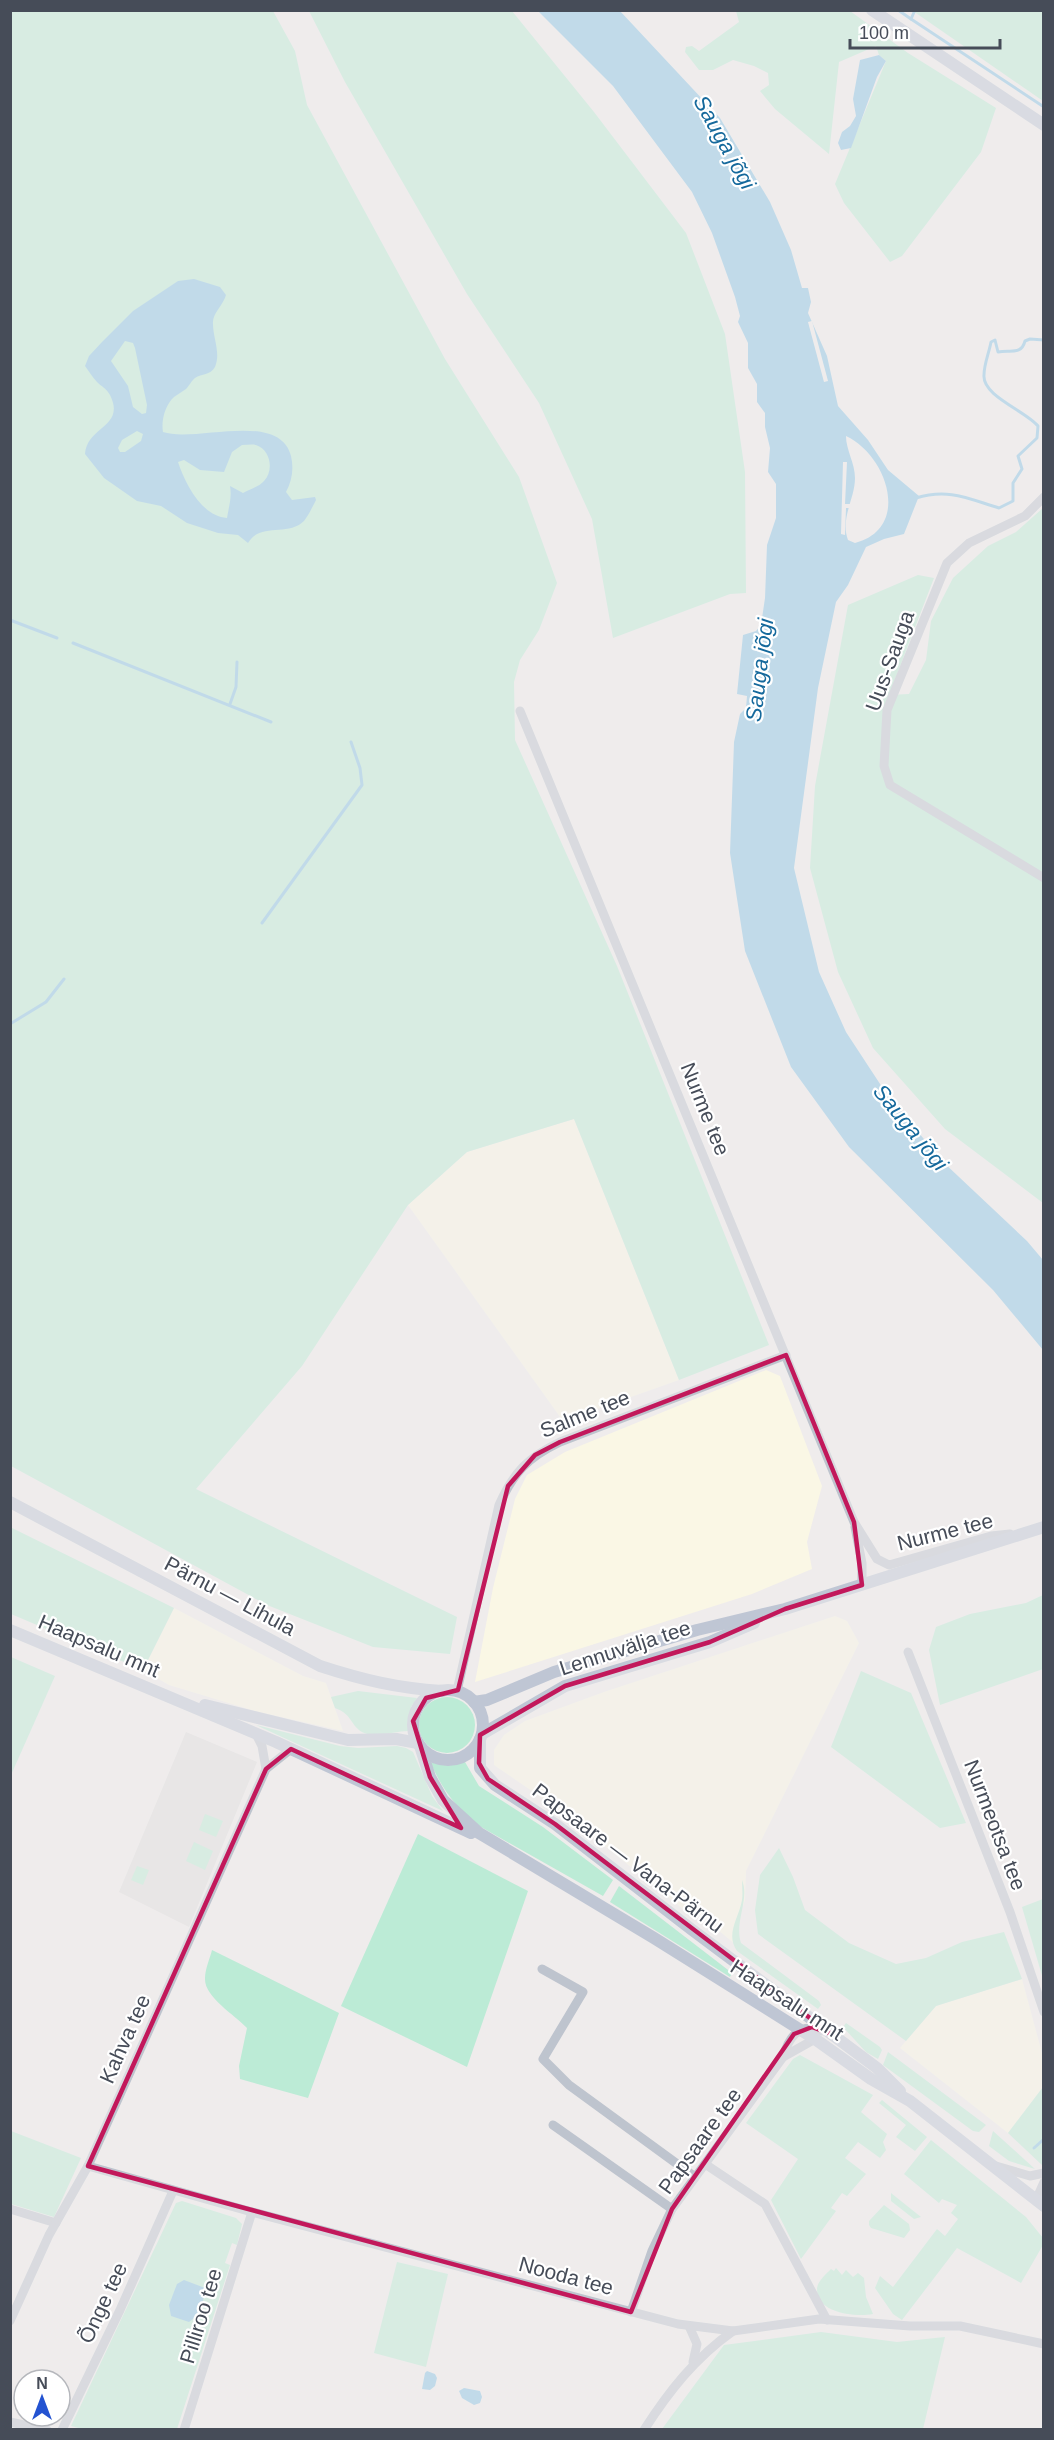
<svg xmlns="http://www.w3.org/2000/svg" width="1054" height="2440" font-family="Helvetica,sans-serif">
  <rect width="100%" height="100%" fill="#efecec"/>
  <!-- commercial -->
  <g fill="#faf7e5">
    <path d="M574,1119L679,1380L563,1421L408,1205L467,1152Z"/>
    <path d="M766,1370L780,1376L822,1486L807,1542L812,1569L752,1594L475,1682L493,1588L515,1499L527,1475L565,1452Z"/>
    <path d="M174,1608L303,1676L326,1683L343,1731L255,1711L169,1685L143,1670Z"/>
    <path d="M835,1616L847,1621L859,1643L746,1871L745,1900L736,1927L735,1944L701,1916L689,1914L564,1813L494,1765V1750L504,1735L525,1721L604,1692Z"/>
    <path d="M1022,1979L1043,2057V2087L1008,2133L900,2048L936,2006Z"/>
  </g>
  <!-- education -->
  <path fill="#e0dddd" d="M186,1732L257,1762L189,1927L119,1892Z"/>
  <!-- green -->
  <g fill="#bcebd6">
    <path d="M10,11H273L295,51L307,105L445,359L519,477L557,583L539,630L520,660L514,682L515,740L617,966L769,1345L679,1380L574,1119L467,1152L408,1205L302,1366L196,1489L457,1617L450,1654L373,1647L267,1605L11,1466Z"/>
    <path d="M309,11H512L594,112L686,233L725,334L745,472L746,593L730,594L613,638L592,519L539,403L467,294L345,82Z"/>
    <path d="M736,11H850L908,53L996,108L981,152L902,256L890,262L844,203L835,184L886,61L879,55L876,46L839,62L829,154L775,109L760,91L769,85L768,73L754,66L733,60L713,70H699L685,52L686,47L692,46L699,51L739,22Z"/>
    <path d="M913,11H1043V101Z"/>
    <path d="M1043,508V1203L945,1129L873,1048L838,972L810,868L815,786L848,605L918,575L934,578L889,695L909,694L926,660L931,621L953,578L988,546L1016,532Z"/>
    <path d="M10,1527L174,1608L143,1670L11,1614Z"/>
    <path d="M1043,1595V1669L940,1705L929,1650L936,1627L970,1614L1026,1603Z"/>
    <path d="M11,1657L55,1676L11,1775Z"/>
    <path d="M861,1671L911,1693L966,1823L940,1828L831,1747Z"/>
    <path d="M358,1691L417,1698L411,1707L408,1731C395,1731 371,1740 359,1730C349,1721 351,1714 335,1708L331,1697Z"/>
    <circle cx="447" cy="1725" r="28"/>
    <path d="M256,1725L340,1746L358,1748L397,1746L406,1748L413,1752L432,1796L443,1811Z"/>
    <path d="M430,1762L442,1765L465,1762L479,1786L543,1827L613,1880L603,1896L481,1827C456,1809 443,1790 430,1762Z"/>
    <path d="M205,1814L223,1821L216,1837L199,1830Z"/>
    <path d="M418,1834L528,1891L467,2067L341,2006Z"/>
    <path d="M194,1842L213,1851L205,1870L186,1861Z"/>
    <path d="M779,1848L793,1877L805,1910L849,1943L896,1964L926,1958L962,1942L1004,1932L1022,1979L936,2006L906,2041L758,1934L755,1910L760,1875Z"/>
    <path d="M137,1866L149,1870L143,1885L131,1880Z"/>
    <path d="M742,1880C750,1900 734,1922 741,1943L819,2001L821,2005L818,2009L737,1951C725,1934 739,1918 742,1900C743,1894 742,1887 742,1880Z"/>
    <path d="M619,1886L732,1973L730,1977L610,1902Z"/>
    <path d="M1043,1899V1979L1022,1907Z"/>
    <path d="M212,1950L339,2013L308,2098L240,2079L239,2066L247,2028C234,2014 204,1997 205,1978C205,1969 210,1958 212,1950Z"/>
    <path d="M846,2023L880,2047L882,2050L878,2059L866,2052L843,2027Z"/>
    <path d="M888,2052L986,2125L979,2132L973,2131L883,2065Z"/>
    <path d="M800,2055L873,2095L861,2112L887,2134L883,2142L886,2150L880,2158L858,2142L845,2158L866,2174L847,2196L842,2193L831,2208L836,2211L801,2259L771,2200L798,2159L746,2123L793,2059Z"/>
    <path d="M1043,2087L1044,2166H1043L1008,2133Z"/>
    <path d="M882,2100L927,2137L915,2151L896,2137L906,2125L879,2103Z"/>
    <path d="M11,2131L81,2158L54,2217L11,2204Z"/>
    <path d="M993,2131L1035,2169L1009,2161L989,2146Z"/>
    <path d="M931,2140L1026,2217L1043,2238V2245L1021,2283L957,2248L902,2320L893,2314L875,2288L880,2276L893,2287L937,2229L945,2236L958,2219L951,2213L957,2205L942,2199L939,2203L904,2174Z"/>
    <path d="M891,2193L921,2217L914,2219L891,2201Z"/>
    <path d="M182,2201L236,2218L242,2224L237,2245L232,2243L225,2263L230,2265L177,2429L86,2430L71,2426L176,2203Z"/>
    <path d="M884,2205L909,2224L910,2230L904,2238L871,2228L869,2225V2221Z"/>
    <path d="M397,2262L448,2274L426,2367L374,2353Z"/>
    <path d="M836,2268L842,2275L846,2270L853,2277L858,2273L864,2278L866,2297L873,2314C856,2317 817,2314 817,2289C817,2282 826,2274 831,2269L834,2271Z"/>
    <path d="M821,2332L897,2342L945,2337L923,2429H662L724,2345Z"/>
  </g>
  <!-- water -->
  <g fill="#8bc4e5" fill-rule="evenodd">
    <path d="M538,11H620L720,118L770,202L791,250L802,288H808L811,302L808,313L827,356L838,406L868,440L888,470L919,496L904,534L884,539L866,547L848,585L836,602L818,688L794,868L819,972L846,1032L884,1090L941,1160L1027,1241L1043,1260V1350L993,1290L849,1147L791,1067L745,951L730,853L734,742L740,714L746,708L747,696L737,694L743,635L756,631L761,625L765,598L767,545L776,518V484L768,472L770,448L765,427V413L757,402V384L748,368V343L738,322L740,316L735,297L712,233L692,192L613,86ZM846,436C887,455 912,528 855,543L848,540C840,518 855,499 855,478C855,463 846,450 846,436Z"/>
    <path d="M879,55L886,61L877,77L854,140L851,148L841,150L838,143L842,132L850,126L856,116L853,99L860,60Z"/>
    <path d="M194,279L220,287L226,295C223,306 212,313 213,324C213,338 221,353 215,367C210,376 202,373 195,378C192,380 189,386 186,389C182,392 178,394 174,397C165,405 161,421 163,432C195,443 279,410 291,456C294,469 292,481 286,492L292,500L315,497L316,500C313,506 308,516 304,521C288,537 260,522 248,543L238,535L218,533L187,523L161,506L137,501L104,478L85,454C87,426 126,427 110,395C107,389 101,386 97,382C92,377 89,371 85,366L89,356L102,342L133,311L178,281ZM125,341L133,343L135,348L147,405L146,413L142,414L133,407L128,386L111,361ZM137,431L143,434L141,441L125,452H120L118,448L122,440ZM242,445C247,445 252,444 256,445C271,450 274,471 264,481C260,486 249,490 243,493L230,486C232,497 229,506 227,518C201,516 185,483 178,462L184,460L200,470L224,472L232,452Z"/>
    <path d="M184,2280L205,2288C204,2301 200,2315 189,2322L171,2316L169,2305L177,2284Z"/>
    <path d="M427,2371L435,2374L437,2378L435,2386L430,2390L422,2389L425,2373Z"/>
    <path d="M464,2388L480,2391L482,2397L480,2403L474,2405L462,2398L459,2391Z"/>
  </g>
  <!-- pier -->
  <g fill="#efecec">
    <path d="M812,321L828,381L824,382L808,322Z"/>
    <path d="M843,462H847L845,504H852L851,508H846L845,535L841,534Z"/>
  </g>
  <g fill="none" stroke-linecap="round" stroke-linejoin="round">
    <!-- stream -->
    <g stroke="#8bc4e5" stroke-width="3">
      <path d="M898,10L911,19"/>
      <path d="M915,10L911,19L1044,107"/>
      <path d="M916,498C949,488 969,499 999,508L1013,501V483L1022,469L1018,456L1037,438L1038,426C1026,411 982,396 984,375C984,364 989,353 991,342L995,340L998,352C1010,349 1021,356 1025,341L1030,339L1044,340"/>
      <path d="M10,620L57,638"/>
      <path d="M73,643L271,722"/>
      <path d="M230,704L236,687L237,662"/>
      <path d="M262,923L362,785L360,768L351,742"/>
      <path d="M10,1024L46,1002L64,979"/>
      <path d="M1034,2148L1044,2139"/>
    </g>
    <!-- street -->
    <g stroke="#bec4ce" stroke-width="9">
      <path d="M1044,497L1025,516L969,543L947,563L887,710L884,766L890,785L1044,878"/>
      <path d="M520,711L854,1522L877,1559L889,1565L991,1536L1010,1534"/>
      <path d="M855,1527L862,1563V1585"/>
      <path d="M908,1652L1010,1912L1044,2012"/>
      <path d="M457,1691L499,1505C514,1472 527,1458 560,1442L786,1355"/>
      <path d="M256,1734L262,1746L266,1769"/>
      <path d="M542,1969L583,1992L543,2059L569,2085L695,2177"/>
      <path d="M783,2057L815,2039"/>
      <path d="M553,2125L672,2209"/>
      <path d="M705,2164L765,2204L827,2320"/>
      <path d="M88,2166L252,2212L678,2324L733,2331L819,2319L910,2326H960L1044,2344"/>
      <path d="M996,2166L1030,2176L1044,2173"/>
      <path d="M1036,2200L1044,2182"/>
      <path d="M10,2209L56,2223"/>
      <path d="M631,2312L652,2251L672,2209L783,2057C789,2037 799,2022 822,2031"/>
      <path d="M10,2321L49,2235L88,2166L266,1769L291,1749"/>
      <path d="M689,2326L697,2344L693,2362"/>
      <path d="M10,2422L47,2430"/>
      <path d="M62,2430L120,2310L173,2191"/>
      <path d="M184,2430L252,2212"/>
      <path d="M644,2430C669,2391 695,2358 733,2331"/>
    </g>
    <!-- secondary -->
    <g stroke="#bfc6d4" stroke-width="12">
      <path d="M872,10L1044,125"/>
      <path d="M10,1502L320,1666C363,1680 397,1688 442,1691"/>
      <path d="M10,1630L276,1742L471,1833"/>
      <circle cx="448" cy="1725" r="35"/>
      <path d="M474,1702L487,1700L554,1672L697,1630L785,1609L1044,1527"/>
      <path d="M205,1705L348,1740L396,1739L418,1743"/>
      <path d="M482,1734L565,1686L710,1642L754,1623"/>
      <path d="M480,1739V1768L495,1785L555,1824L691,1929L877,2068L900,2091"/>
      <path d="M420,1746L430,1777L443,1800L479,1833L654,1938L815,2039L871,2079L910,2101L1044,2206"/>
    </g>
  </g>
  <!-- marked area -->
  <path d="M0 0H1054V2440H0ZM786,1355L854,1522L862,1585L785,1609L710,1642L565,1686L480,1735L479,1763L488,1779L555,1824L831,2034L812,2027L794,2034L672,2209L631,2312L88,2166L266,1769L291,1749L461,1828L430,1777L413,1721L426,1698L458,1690L508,1486L535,1455L560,1442Z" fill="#efecec" fill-opacity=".55" fill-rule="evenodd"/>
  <path fill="none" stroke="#c2185b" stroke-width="4.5" stroke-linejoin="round" d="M786,1355L854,1522L862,1585L785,1609L710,1642L565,1686L480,1735L479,1763L488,1779L555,1824L831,2034L812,2027L794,2034L672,2209L631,2312L88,2166L266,1769L291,1749L461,1828L430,1777L413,1721L426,1698L458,1690L508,1486L535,1455L560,1442Z"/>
  <g text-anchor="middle" stroke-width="4.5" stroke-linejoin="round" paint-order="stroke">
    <!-- street labels -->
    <g font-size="21" fill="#464c58" stroke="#fff">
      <text transform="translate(890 661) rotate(-70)" y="7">Uus-Sauga</text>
      <text transform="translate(705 1109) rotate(68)" y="7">Nurme tee</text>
      <text transform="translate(585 1414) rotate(-22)" y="7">Salme tee</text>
      <text transform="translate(945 1532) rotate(-14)" y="7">Nurme tee</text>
      <text transform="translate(230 1596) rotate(28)" y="7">Pärnu — Lihula</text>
      <text transform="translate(99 1646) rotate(23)" y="7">Haapsalu mnt</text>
      <text transform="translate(625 1648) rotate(-18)" y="7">Lennuvälja tee</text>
      <text transform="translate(995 1825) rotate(69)" y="7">Nurmeotsa tee</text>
      <text transform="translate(628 1858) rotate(37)" y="7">Papsaare — Vana-Pärnu</text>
      <text transform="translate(787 2000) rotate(33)" y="7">Haapsalu mnt</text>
      <text transform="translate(125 2039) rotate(-66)" y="7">Kahva tee</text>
      <text transform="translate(700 2141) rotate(-54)" y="7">Papsaare tee</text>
      <text transform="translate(566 2276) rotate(15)" y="7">Nooda tee</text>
      <text transform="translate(103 2303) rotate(-65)" y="7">Õnge tee</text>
      <text transform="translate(201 2316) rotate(-73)" y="7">Pilliroo tee</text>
    </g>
    <!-- water labels -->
    <g font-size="22" font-style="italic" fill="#15699c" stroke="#fff">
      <text transform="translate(725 142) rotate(61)" y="8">Sauga jõgi</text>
      <text transform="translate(759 670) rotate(-83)" y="8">Sauga jõgi</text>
      <text transform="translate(911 1127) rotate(51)" y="8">Sauga jõgi</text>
    </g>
  </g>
  <!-- border -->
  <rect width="1054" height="2440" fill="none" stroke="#464c58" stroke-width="24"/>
  <!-- north arrow -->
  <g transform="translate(42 2398)"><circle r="28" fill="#ffffff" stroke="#b5b7bc" stroke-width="1.5"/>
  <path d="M0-4.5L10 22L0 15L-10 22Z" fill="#2453d1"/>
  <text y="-9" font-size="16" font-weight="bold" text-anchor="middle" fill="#464c58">N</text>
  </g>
  <!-- scale -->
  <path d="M850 39v9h150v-9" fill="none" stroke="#464c58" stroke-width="3"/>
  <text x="859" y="39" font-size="18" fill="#464c58" stroke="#ffffff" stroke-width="4.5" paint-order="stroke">100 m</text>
</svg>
